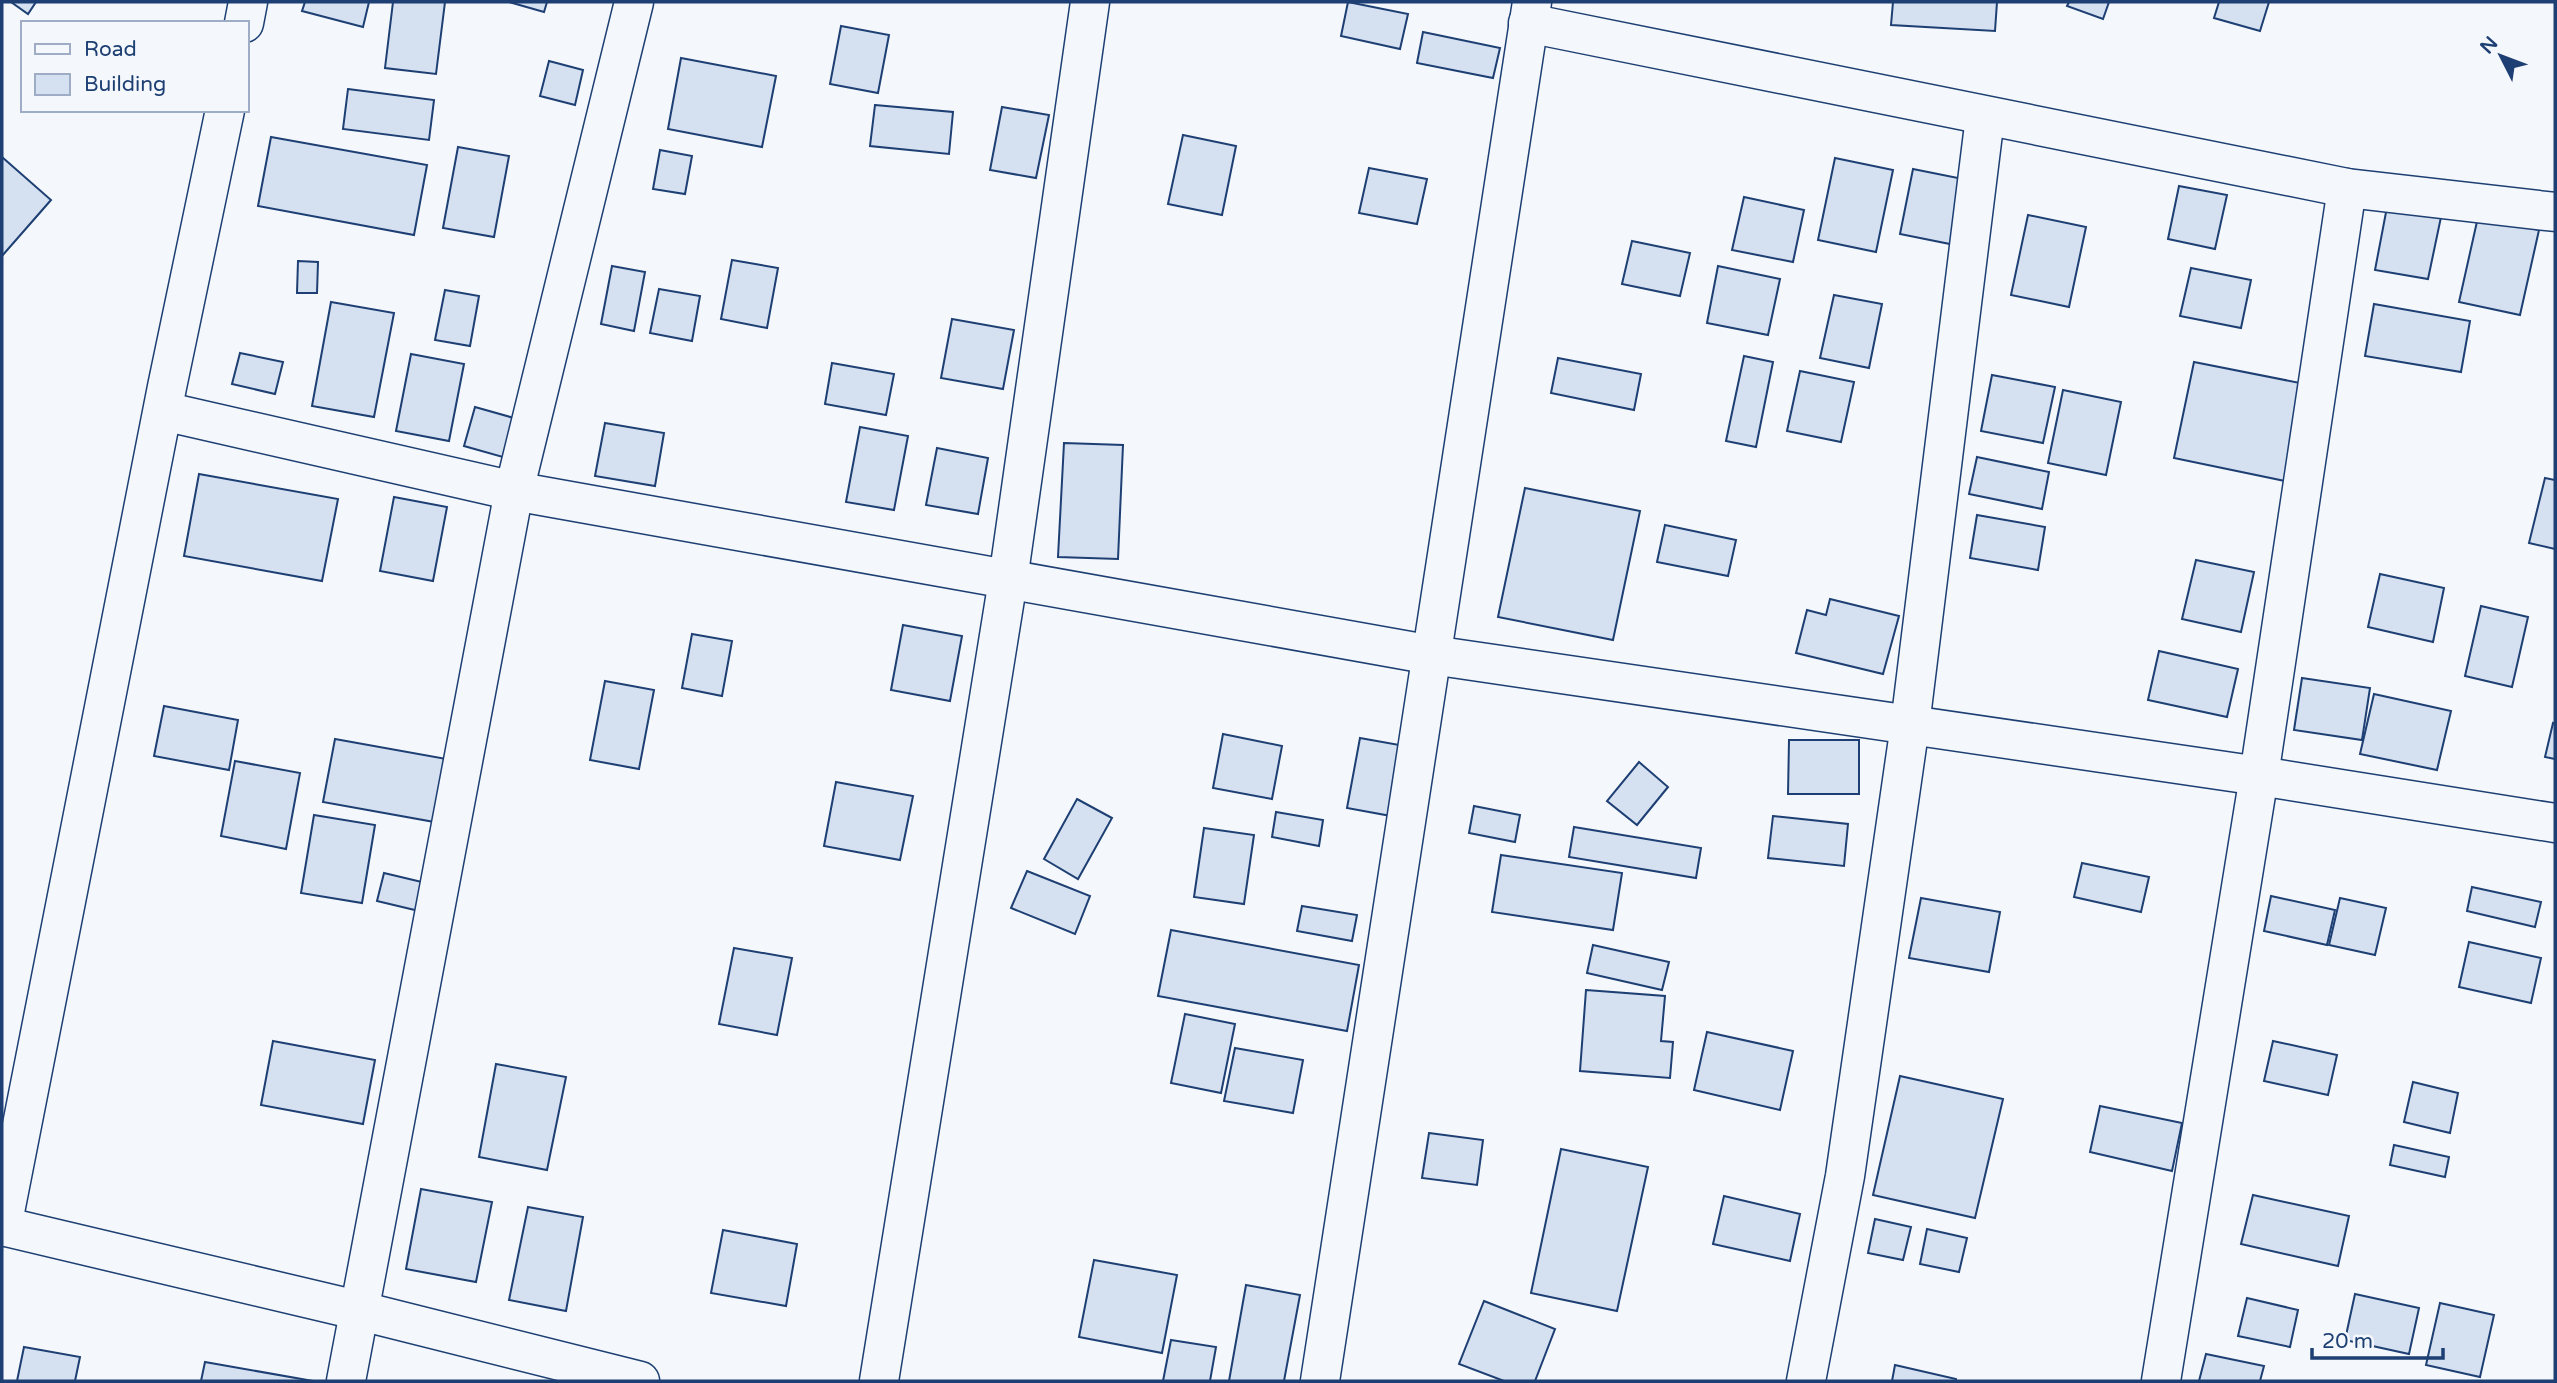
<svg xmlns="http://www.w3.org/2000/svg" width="2557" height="1383" font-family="'Varela Round',sans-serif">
  <rect width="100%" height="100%" fill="#f4f7fb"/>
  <!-- building -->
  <g fill="#d5e0f0" stroke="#1d3f73" stroke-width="2">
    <path d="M11,2H36L28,14Z"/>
    <path d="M305,2H369L363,27L302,11Z"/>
    <path d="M393,2H445L436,74L385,68Z"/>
    <path d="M509,2H547L544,12Z"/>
    <path d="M1348,2L1408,14L1400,49L1341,36Z"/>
    <path d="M1893,2H1997L1995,31L1891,25Z"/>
    <path d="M2069,2H2109L2103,19L2067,6Z"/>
    <path d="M2219,2H2269L2260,31L2214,18Z"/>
    <path d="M841,26L889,35L878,93L830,84Z"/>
    <path d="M1423,32L1500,48L1493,78L1417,63Z"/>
    <path d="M681,58L776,76L762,147L668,129Z"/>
    <path d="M549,61L583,70L575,105L540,96Z"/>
    <path d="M348,89L434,100L429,140L343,129Z"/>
    <path d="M875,105L953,112L949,154L870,146Z"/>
    <path d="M1002,107L1049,115L1036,178L990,170Z"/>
    <path d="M1183,135L1236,146L1222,215L1168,204Z"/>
    <path d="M271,137L427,165L414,235L258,206Z"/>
    <path d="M458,147L509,156L494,237L443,228Z"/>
    <path d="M660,150L692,156L685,194L653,189Z"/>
    <path d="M2,157L51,200L2,256Z"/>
    <path d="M1835,158L1893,170L1876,252L1818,240Z"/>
    <path d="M1369,168L1427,179L1417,224L1359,213Z"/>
    <path d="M1913,169L1963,179L1950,244L1900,234Z"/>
    <path d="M2179,186L2227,195L2215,249L2168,239Z"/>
    <path d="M1744,197L1804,210L1793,262L1732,250Z"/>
    <path d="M2387,207L2441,217L2428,279L2375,270Z"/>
    <path d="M2028,215L2086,227L2069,307L2011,295Z"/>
    <path d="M2478,217L2539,230L2520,315L2459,302Z"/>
    <path d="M1632,241L1690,253L1680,296L1622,284Z"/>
    <path d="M732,260L778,268L767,328L721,319Z"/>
    <path d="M298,261L318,262L317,293H297Z"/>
    <path d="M612,266L645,272L634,331L601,324Z"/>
    <path d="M1718,266L1780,279L1768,335L1707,323Z"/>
    <path d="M2191,268L2251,280L2241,328L2180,316Z"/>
    <path d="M659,289L700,296L692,341L650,333Z"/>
    <path d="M445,290L479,296L470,346L435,340Z"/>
    <path d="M1834,295L1882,304L1869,368L1820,358Z"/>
    <path d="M331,302L394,313L374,417L312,406Z"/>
    <path d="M2374,304L2470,321L2461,372L2365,356Z"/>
    <path d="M952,319L1014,330L1003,389L941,378Z"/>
    <path d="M240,353L283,362L275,394L232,384Z"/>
    <path d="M411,354L464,364L449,441L396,431Z"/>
    <path d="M1744,356L1773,362L1756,447L1726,441Z"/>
    <path d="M1558,358L1641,374L1634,410L1551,393Z"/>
    <path d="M2194,362L2305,384L2285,481L2174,458Z"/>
    <path d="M832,363L894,374L886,415L825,404Z"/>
    <path d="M1800,371L1854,382L1841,442L1787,431Z"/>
    <path d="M1992,375L2055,387L2043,443L1981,431Z"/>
    <path d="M2063,390L2121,402L2106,475L2048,463Z"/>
    <path d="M475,407L528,422L517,461L464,446Z"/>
    <path d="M605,423L664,433L655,486L595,476Z"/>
    <path d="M860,427L908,436L894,510L846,502Z"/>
    <path d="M1064,443L1123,445L1118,559L1058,557Z"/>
    <path d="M937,448L988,458L978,514L926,505Z"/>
    <path d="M1977,457L2049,472L2042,509L1969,494Z"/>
    <path d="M199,474L338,499L322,581L184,556Z"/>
    <path d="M2545,478L2555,480V549L2529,543Z"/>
    <path d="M1525,488L1640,511L1613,640L1498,617Z"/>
    <path d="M394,497L447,507L433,581L380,571Z"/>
    <path d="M1977,515L2045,527L2038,570L1970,558Z"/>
    <path d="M1665,525L1736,540L1728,576L1657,562Z"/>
    <path d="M2196,560L2254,572L2241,632L2182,619Z"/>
    <path d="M2380,574L2444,588L2433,642L2368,627Z"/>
    <path d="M1830,599L1899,616L1883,674L1796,653L1807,610L1826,615Z"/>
    <path d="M2481,606L2528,617L2512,687L2465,676Z"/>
    <path d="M903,625L962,636L950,701L891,690Z"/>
    <path d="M692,634L732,641L722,696L682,688Z"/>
    <path d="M2159,651L2238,669L2227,717L2148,700Z"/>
    <path d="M2302,678L2370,688L2362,740L2294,730Z"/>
    <path d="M605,681L654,690L639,769L590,760Z"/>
    <path d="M2374,694L2451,711L2437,770L2360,754Z"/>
    <path d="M164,706L238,720L229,770L154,756Z"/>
    <path d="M2553,723L2555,724V759L2545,757Z"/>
    <path d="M1223,734L1282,746L1272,799L1213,788Z"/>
    <path d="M1360,738L1405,746L1391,816L1347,808Z"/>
    <path d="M335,739L452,760L440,823L323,802Z"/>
    <path d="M1789,740H1859V794H1788Z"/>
    <path d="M235,761L300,773L286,849L221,836Z"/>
    <path d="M1639,762L1668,787L1637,825L1607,801Z"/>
    <path d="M836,782L913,796L900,860L824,846Z"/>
    <path d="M1077,799L1112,818L1078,879L1044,859Z"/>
    <path d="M1474,806L1520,815L1515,842L1469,833Z"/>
    <path d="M1276,812L1323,820L1319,846L1272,837Z"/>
    <path d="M314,815L375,825L362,903L301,893Z"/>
    <path d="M1773,816L1848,824L1844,866L1768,858Z"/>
    <path d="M1574,827L1701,848L1696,878L1569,857Z"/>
    <path d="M1204,828L1254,835L1244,904L1194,897Z"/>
    <path d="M1501,855L1622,873L1613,930L1492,912Z"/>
    <path d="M2082,863L2149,877L2141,912L2074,897Z"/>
    <path d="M1027,871L1090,896L1075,934L1011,908Z"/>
    <path d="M384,873L426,883L419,911L377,901Z"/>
    <path d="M2472,887L2541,902L2535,927L2467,911Z"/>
    <path d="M2271,896L2335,910L2327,945L2264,931Z"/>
    <path d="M1921,898L2000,912L1989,972L1909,958Z"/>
    <path d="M2340,898L2386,908L2375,955L2329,945Z"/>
    <path d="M1302,906L1357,915L1352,941L1297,931Z"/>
    <path d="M1171,930L1359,965L1347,1031L1158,996Z"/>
    <path d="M2469,942L2541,958L2531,1003L2459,987Z"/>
    <path d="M1593,945L1669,962L1662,990L1587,973Z"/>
    <path d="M734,948L792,958L777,1035L719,1024Z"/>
    <path d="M1586,990L1665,996L1661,1041L1673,1042L1670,1078L1580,1071Z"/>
    <path d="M1185,1014L1235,1024L1221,1093L1171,1083Z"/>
    <path d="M1707,1032L1793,1051L1780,1110L1694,1090Z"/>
    <path d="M273,1041L375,1060L363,1124L261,1105Z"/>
    <path d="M2273,1041L2337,1055L2328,1095L2264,1081Z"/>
    <path d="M1235,1048L1303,1060L1293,1113L1224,1101Z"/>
    <path d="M496,1064L566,1077L547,1170L479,1157Z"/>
    <path d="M1900,1076L2003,1099L1975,1218L1873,1195Z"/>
    <path d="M2413,1082L2458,1093L2450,1133L2404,1122Z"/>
    <path d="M2100,1106L2182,1123L2172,1171L2090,1152Z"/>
    <path d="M1429,1133L1483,1140L1477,1185L1422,1178Z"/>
    <path d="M2394,1145L2449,1157L2445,1177L2390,1165Z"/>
    <path d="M1561,1149L1648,1167L1617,1311L1531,1293Z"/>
    <path d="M421,1189L492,1202L476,1282L406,1269Z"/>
    <path d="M2253,1195L2349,1216L2338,1266L2241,1244Z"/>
    <path d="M1724,1196L1800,1214L1790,1261L1713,1244Z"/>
    <path d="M528,1207L583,1217L566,1311L509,1300Z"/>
    <path d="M1875,1219L1911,1227L1903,1260L1868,1253Z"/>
    <path d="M1927,1229L1967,1238L1959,1272L1920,1264Z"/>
    <path d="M723,1230L797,1244L786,1306L711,1293Z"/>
    <path d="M1094,1260L1177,1275L1162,1353L1079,1337Z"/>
    <path d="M1246,1285L1300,1295L1284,1381H1229Z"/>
    <path d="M2355,1294L2419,1308L2409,1354L2345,1340Z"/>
    <path d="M2247,1298L2298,1310L2290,1347L2238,1336Z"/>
    <path d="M1484,1301L1555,1329L1535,1381H1504L1459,1364Z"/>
    <path d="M2440,1303L2494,1315L2480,1377L2426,1365Z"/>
    <path d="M1171,1340L1216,1347L1210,1381H1163Z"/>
    <path d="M24,1347L80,1357L75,1381H17Z"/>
    <path d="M2206,1354L2264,1366L2260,1381H2199Z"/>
    <path d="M205,1362L313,1381H201Z"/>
    <path d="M1895,1365L1956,1379V1381H1892Z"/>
  </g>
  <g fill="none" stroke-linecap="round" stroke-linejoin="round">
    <!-- minor casing -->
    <g stroke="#1d3f73" stroke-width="41">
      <g id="minor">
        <path d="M244,23L248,2"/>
        <path d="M1528,23L2347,188L2555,212"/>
        <path d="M163,411L514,491L1432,655L2259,776L2555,823"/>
        <path d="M2,1226L361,1311L640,1381"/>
        <path d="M2,1227L167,387L225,110"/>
        <path d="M346,1381L514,491L634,2"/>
        <path d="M879,1381L1008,580L1090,2"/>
        <path d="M1320,1381L1532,2"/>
        <path d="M1806,1381L1845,1176L1910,725L1985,117"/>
        <path d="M2161,1381L2259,776L2347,188"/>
      </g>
    </g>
    <!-- minor -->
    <use href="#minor" stroke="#f4f7fb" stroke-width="38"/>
  </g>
  <!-- border -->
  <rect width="2557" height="1383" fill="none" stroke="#1d3f73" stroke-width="7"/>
  <!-- legend -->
  <rect x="21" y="21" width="228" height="91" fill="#f4f7fb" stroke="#9eadc5" stroke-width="2"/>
  <rect x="35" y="44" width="35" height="10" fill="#f4f7fb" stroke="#9eadc5" stroke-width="2"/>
  <text x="84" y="56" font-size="21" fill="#1d3f73">Road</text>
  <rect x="35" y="74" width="35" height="21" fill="#d5e0f0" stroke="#9eadc5" stroke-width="2"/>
  <text x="84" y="91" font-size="21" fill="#1d3f73">Building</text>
  <!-- north arrow -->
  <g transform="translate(2501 56) rotate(312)" stroke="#f4f7fb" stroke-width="5" paint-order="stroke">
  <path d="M0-5L12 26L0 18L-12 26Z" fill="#1d3f73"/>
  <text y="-10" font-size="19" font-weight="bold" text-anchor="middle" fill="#1d3f73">N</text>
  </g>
  <!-- scale -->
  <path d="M2312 1348v10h131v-10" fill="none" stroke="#1d3f73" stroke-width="3.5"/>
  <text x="2322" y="1348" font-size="21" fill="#1d3f73" stroke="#f4f7fb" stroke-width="5" paint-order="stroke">20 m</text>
</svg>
